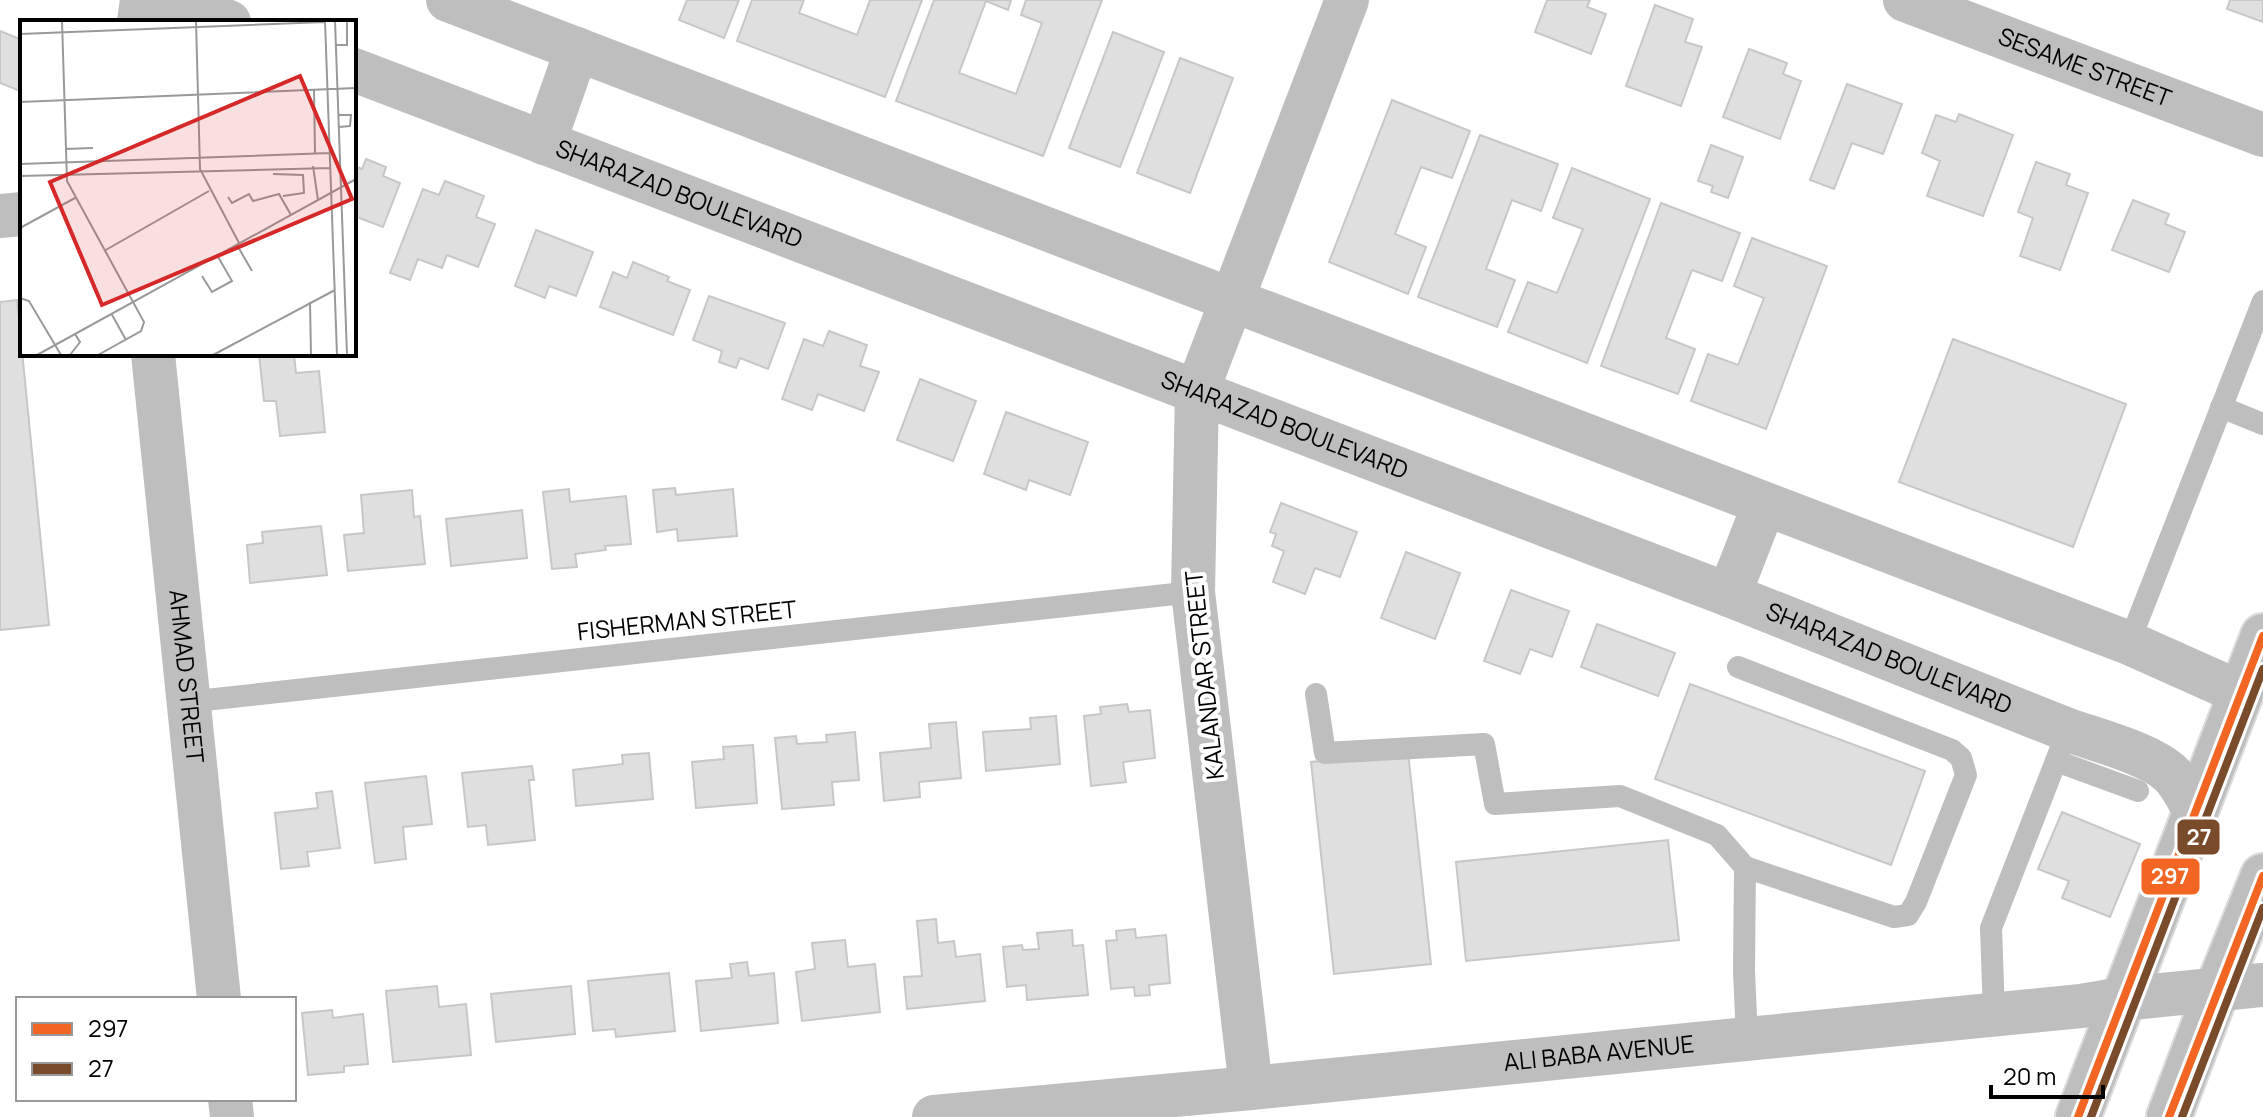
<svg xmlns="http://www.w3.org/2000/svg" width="2263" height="1117" font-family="Manrope,sans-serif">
  <rect width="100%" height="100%" fill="#fff"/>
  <!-- building -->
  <g fill="#dfdfdf" stroke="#c7c7c7" stroke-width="2">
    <path d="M687,0H739L724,38L679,20Z"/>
    <path d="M752,0H804L799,13L857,35L870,0H922L885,97L737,41Z"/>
    <path d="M934,0H1011L1008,10L986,1L959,73L1016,94L1042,23L1021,15L1026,0H1102L1043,156L896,101Z"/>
    <path d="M1547,0H1590L1587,7L1606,14L1591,54L1535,32Z"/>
    <path d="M2230,0H2263V22L2227,9Z"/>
    <path d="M1655,5L1693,19L1685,42L1702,47L1681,106L1626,86Z"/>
    <path d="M0,31L22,40V85L20,91L0,83Z"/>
    <path d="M1113,32L1164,52L1120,167L1069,148Z"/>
    <path d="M1749,49L1787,63L1783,74L1801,81L1780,139L1723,117Z"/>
    <path d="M1180,58L1233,78L1190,193L1137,173Z"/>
    <path d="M1847,84L1902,104L1883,154L1852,143L1834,189L1810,180Z"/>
    <path d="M1392,100L1470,131L1452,178L1421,167L1395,234L1426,247L1408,294L1329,262Z"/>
    <path d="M1959,114L2013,135L1983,216L1927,196L1940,161L1922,153L1936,115L1956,122Z"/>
    <path d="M1480,135L1558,164L1541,211L1512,200L1486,269L1515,280L1497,327L1418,297Z"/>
    <path d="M1711,145L1743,157L1728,198L1711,192L1713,186L1698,181Z"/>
    <path d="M366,159L386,167L383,176L400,183L383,227L354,216V166L362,169Z"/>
    <path d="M2036,162L2070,174L2066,185L2088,193L2060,270L2020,256L2033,218L2018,212Z"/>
    <path d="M1572,168L1650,199L1587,363L1508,332L1528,282L1557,293L1583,229L1553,218Z"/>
    <path d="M445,181L484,196L476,217L495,224L478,267L447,255L442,268L418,259L410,280L390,273L423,189L439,195Z"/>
    <path d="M2133,200L2169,214L2165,224L2185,232L2169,272L2112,250Z"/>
    <path d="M1661,203L1740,233L1722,281L1692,270L1666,338L1695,349L1678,394L1601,366Z"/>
    <path d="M536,230L593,252L576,296L549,286L545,298L515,286Z"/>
    <path d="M1752,238L1827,266L1766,429L1691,401L1708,354L1738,365L1764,298L1734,286Z"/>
    <path d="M633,262L669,277L667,281L690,290L673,335L600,307L613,272L627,278Z"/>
    <path d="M709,296L785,323L768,369L740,358L736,368L719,362L722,351L693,340Z"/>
    <path d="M17,300L49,625L0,630V302Z"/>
    <path d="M829,331L867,345L860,366L879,372L864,411L818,394L812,410L782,399L804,339L823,346Z"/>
    <path d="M1953,339L2126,404L2073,547L1899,482Z"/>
    <path d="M259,354H294L296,373L319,371L325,432L280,436L276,401H264Z"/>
    <path d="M920,379L976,401L953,461L897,440Z"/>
    <path d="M1006,412L1088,442L1070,495L1029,480L1026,490L984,474Z"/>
    <path d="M675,488L676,495L733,489L737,536L678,541L677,529L657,532L653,490Z"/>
    <path d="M569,489L570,502L626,496L631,544L605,546L606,550L575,554L577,567L552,569L543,492Z"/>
    <path d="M412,490L414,517L420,516L425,564L348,571L344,535L364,533L361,495Z"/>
    <path d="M1281,503L1357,532L1340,577L1315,568L1305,594L1273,582L1284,551L1272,546L1276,534L1270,532Z"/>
    <path d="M522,510L527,558L451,566L446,519Z"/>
    <path d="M321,526L327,575L250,583L247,545L263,543L262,532Z"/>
    <path d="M1406,552L1460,573L1435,639L1381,618Z"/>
    <path d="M1511,590L1569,611L1552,657L1530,649L1520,674L1484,661Z"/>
    <path d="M1597,624L1675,653L1658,696L1581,667Z"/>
    <path d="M1690,684L1925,771L1891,865L1655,779Z"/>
    <path d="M1127,704L1129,712L1150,710L1155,758L1123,762L1126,782L1091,786L1084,716L1101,714L1100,707Z"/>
    <path d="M1056,716L1060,764L986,771L983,732L1031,729L1030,718Z"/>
    <path d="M956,722L961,778L919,782L920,797L884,801L880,753L931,748L929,724Z"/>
    <path d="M855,732L859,780L832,782L834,805L782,809L775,738L796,736L797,744L827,742L826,735Z"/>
    <path d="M753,745L757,803L696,808L692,762L724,759L723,747Z"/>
    <path d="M1408,752L1431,964L1334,974L1311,762Z"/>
    <path d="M649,753L653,799L576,806L573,770L623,764L622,755Z"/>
    <path d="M532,766L534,780H529L535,840L488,845L486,825L468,827L462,773Z"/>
    <path d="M426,776L432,824L403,827L406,859L375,863L365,783Z"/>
    <path d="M332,791L340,848L307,852L309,866L281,869L275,813L318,808L316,793Z"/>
    <path d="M2062,812L2140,844L2110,917L2062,898L2069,881L2038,869Z"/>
    <path d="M1668,840L1679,940L1466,961L1456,862Z"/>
    <path d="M936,919L938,943L954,941L956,957L980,954L985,1001L907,1009L904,977L922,976L917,921Z"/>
    <path d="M1135,929L1136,938L1166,935L1170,983L1149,985L1150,995L1135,996L1134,987L1111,989L1106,941L1117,940L1116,931Z"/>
    <path d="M1072,930L1073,946L1083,945L1088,995L1027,1000L1026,985L1007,987L1003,947L1022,945L1023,950L1039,949L1037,933Z"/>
    <path d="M845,940L848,967L875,964L880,1012L802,1021L796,972L815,969L812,943Z"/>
    <path d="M747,962L749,976L774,973L778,1023L701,1031L696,981L732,978L730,964Z"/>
    <path d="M669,973L675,1031L616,1037L615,1029L593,1031L588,981Z"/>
    <path d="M437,986L439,1007L466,1004L471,1055L393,1062L386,991Z"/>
    <path d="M571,986L575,1034L496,1042L491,994Z"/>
    <path d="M332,1010L333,1018L363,1014L368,1064L344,1066V1072L308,1075L302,1013Z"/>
  </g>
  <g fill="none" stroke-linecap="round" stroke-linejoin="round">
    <!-- primary casing -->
    <g stroke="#dbdbdb" stroke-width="48">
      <g id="primary">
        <path d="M2078,1117L2263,636"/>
        <path d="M2169,1117L2217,990L2263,876"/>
      </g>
    </g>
    <!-- service -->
    <g stroke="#bebebe" stroke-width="22">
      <path d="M2221,407L2263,424"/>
      <path d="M2129,643L2263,301"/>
      <path d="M1738,667L1952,750L1961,758L1966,775L1916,902L1908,915L1894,917L1745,867"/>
      <path d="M1316,694L1325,753L1484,744L1495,804L1620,796L1717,835L1745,867L1744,971L1747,1038"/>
      <path d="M187,702L1193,592"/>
      <path d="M2056,761L2138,791"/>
      <path d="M1994,1014L1991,928L2068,730"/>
    </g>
    <!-- minor -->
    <g stroke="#bebebe" stroke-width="44">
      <path id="s1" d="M1905,0L2263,135"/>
      <path d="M139,22L142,0"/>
      <path d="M0,216L22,214"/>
      <path id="s2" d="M153,354L219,999"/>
      <path d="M1729,595L1764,505"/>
      <path d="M1251,1088L1193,592L1197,391L1347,0"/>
      <path d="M230,1099L232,1117"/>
    </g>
    <!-- tertiary -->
    <g stroke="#bebebe" stroke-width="44">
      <path d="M171,0L229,22"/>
      <path d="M448,0L2129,643L2241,693"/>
      <path id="s3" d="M354,70L1729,595L2068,730C2097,740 2150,754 2171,774C2181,784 2188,799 2195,811"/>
      <path d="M544,143L577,49"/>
      <path id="s4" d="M934,1117L1251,1088L2081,1006L2122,999L2263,985"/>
    </g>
    <!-- primary -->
    <use href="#primary" stroke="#bebebe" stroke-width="44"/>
    <!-- bus-1 casing -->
    <g stroke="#fff" stroke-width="14">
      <g id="bus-1">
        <path d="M2078,1117L2263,636"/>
        <path d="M2169,1117L2263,876"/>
      </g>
    </g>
    <!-- bus-2 casing -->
    <g stroke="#fff" stroke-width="14">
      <g id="bus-2">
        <path d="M2091,1117L2263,669"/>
        <path d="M2182,1117L2263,908"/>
      </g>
    </g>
    <!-- bus-1 -->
    <use href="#bus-1" stroke="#f26522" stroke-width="8"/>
    <!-- bus-2 -->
    <use href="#bus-2" stroke="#7a4b2a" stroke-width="8"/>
  </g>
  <g text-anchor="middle" stroke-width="8" stroke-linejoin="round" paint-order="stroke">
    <!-- street labels -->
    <g font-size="24" fill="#000" stroke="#fff">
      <text dy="8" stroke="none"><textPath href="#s1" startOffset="192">SESAME STREET</textPath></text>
      <text dy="8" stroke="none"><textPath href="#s3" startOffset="348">SHARAZAD BOULEVARD</textPath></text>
      <text dy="8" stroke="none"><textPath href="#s3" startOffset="996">SHARAZAD BOULEVARD</textPath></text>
      <text transform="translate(687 621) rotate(-6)" y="8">FISHERMAN STREET</text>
      <text dy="8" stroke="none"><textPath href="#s3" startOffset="1644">SHARAZAD BOULEVARD</textPath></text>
      <text transform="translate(1205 675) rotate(-96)" y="8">KALANDAR STREET</text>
      <text dy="8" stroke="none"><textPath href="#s2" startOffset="324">AHMAD STREET</textPath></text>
      <text dy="8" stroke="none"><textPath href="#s4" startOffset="668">ALI BABA AVENUE</textPath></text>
    </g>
  </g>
  <!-- overview -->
  <g transform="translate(20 20)">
    <rect width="336" height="336" fill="#fff"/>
    <path fill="none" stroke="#999" stroke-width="2" d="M42,1L47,161L124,302L121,311L78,335M176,1L180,149L219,223M305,1L317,335M315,1L327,335M0,14L305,2M316,25H327V1M294,70L295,133M0,82L336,68M319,95H331L330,106L319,107M45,129L73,128M0,144L310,133M293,146L298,180M253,154L283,155L284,173L263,176M0,156L310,148M208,177L212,183L229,174L233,181L259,174L271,195M0,208L55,178M217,225L232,251M84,231L189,171M182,256L192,272L212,261L197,235M0,278L9,281L41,335M290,282L291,335M91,293L106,320M17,335L336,159M50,335L60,322L55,314M193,335L315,270"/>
    <path fill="#d62828" fill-opacity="0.15" stroke="#d62828" stroke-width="4" d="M280,56L332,179L82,285L30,162Z"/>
    <rect width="336" height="336" fill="none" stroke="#000" stroke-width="4"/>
  </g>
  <g stroke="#fff" stroke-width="3">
    <rect x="2176" y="818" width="45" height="38" rx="8" fill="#7a4b2a"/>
    <rect x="2140" y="857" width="61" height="39" rx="8" fill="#f26522"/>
  </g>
  <g font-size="22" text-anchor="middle" font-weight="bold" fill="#fff">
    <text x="2199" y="845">27</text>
    <text x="2170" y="884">297</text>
  </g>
  <!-- legend -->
  <rect x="16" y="997" width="280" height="104" fill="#ffffff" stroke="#999999" stroke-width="2"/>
  <rect x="32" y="1023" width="40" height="12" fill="#f26522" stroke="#999999" stroke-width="2"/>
  <text x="88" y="1037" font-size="24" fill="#000000">297</text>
  <rect x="32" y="1063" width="40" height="12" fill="#7a4b2a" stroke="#999999" stroke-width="2"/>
  <text x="88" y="1077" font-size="24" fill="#000000">27</text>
  <!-- scale -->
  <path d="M1991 1085v12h112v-12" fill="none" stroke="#000000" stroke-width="4"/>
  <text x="2003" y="1085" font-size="24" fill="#000000" stroke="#ffffff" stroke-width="6" paint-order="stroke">20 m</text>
</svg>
